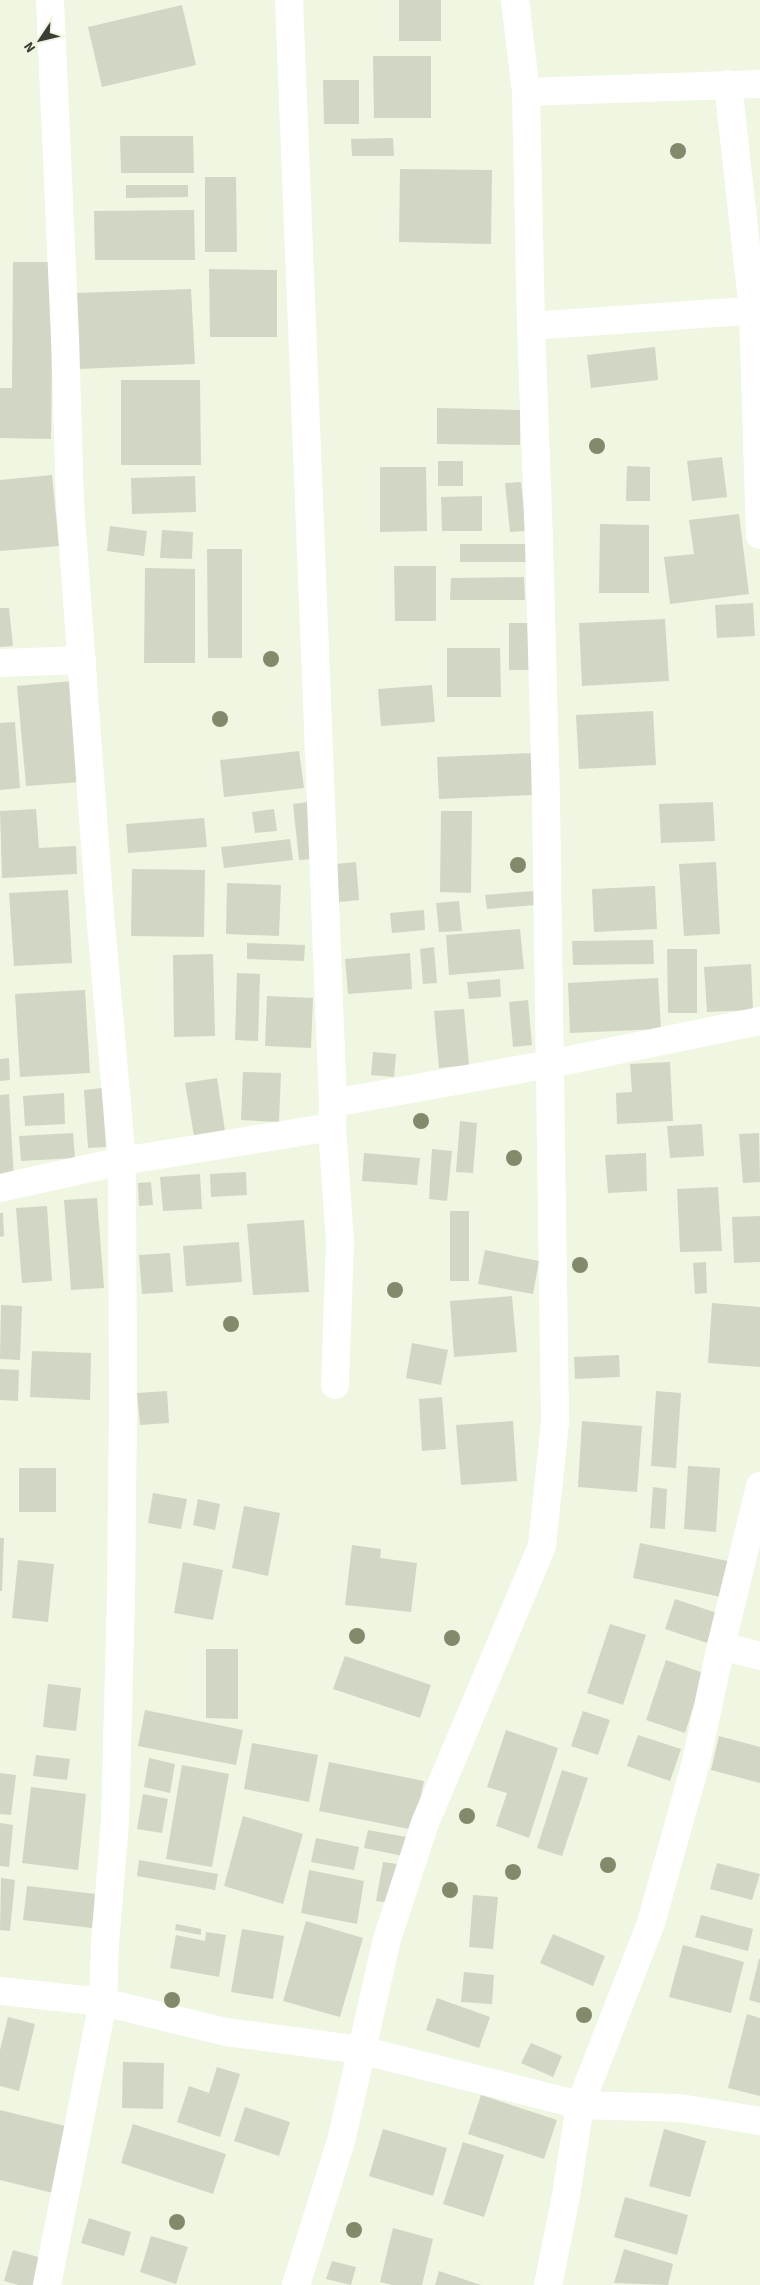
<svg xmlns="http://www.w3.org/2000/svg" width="760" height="2285" font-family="'Source Sans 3',sans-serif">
  <rect width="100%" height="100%" fill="#eff6e1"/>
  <!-- building -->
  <g fill="#d1d7c4">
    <rect x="399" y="0" width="42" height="41"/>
    <path d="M182,5L196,65L102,87L88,27Z"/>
    <path d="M373,56H431V118H374Z"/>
    <path d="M323,80H359V124H324Z"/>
    <path d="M120,136H193L194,173H121Z"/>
    <path d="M393,138L394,156H352L351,139Z"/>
    <path d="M400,169L492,170L491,244L399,242Z"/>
    <path d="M205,177H236L237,252H205Z"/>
    <path d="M126,185H188V197L126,198Z"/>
    <path d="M194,210L195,260H95L94,211Z"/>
    <path d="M13,262H53L51,439L0,438V388H12Z"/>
    <path d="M209,269L277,270V337H210Z"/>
    <path d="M191,289L195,364L79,369L76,293Z"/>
    <path d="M655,347L658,380L591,388L587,355Z"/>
    <path d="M121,380H200L201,465H121Z"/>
    <path d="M437,408L520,410V445L437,444Z"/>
    <path d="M722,457L727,497L692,501L687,461Z"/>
    <rect x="438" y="461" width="25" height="25"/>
    <path d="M627,466L650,467V501H626Z"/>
    <path d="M380,467H426L427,531L380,532Z"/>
    <path d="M52,475L59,546L0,551V480Z"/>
    <path d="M195,476L196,512L132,514L131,478Z"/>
    <path d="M521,482L526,531L510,532L505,483Z"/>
    <path d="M482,496V531H442L441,497Z"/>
    <path d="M739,514L749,594L670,604L664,557L694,554L689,520Z"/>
    <path d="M600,524L649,525V593H599Z"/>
    <path d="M110,526L147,531L144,556L107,551Z"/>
    <path d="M162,530L193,532L192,559L160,558Z"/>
    <rect x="460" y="544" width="66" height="18"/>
    <path d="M207,549H242V658H208Z"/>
    <path d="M394,566H436V621H395Z"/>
    <path d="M145,568L195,569V663H144Z"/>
    <path d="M524,577L525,600H450L451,578Z"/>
    <path d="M753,603L755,636L717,638L715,605Z"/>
    <path d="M0,608H9L13,646L0,647Z"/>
    <path d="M665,619L669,681L582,686L579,623Z"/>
    <path d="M509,623H529L530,670H509Z"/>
    <path d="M447,648H500L501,697H447Z"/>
    <path d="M73,681L81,782L26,786L17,686Z"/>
    <path d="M432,685L435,722L381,726L378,689Z"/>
    <path d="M653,711L656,765L579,769L576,715Z"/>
    <path d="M15,722L20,788L0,790V723Z"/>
    <path d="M299,751L304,788L224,797L220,760Z"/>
    <path d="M532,753L534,795L439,799L437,757Z"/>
    <path d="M308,802L315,859L299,860L293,804Z"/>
    <path d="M713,802L715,841L661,843L659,804Z"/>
    <path d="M36,809L39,848L76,846L77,874L2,878L0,811Z"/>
    <path d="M274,809L277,831L255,833L252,812Z"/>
    <path d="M441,811H472L471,893L440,892Z"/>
    <path d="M204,818L207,847L128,853L126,824Z"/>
    <path d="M290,839L293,860L224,868L221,847Z"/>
    <path d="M356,862L359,900L339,902L336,864Z"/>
    <path d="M716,862L720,934L684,936L679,864Z"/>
    <path d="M132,869L205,870L204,937L131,936Z"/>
    <path d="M227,883L281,885L279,936L226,934Z"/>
    <path d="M655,886L657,929L594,932L592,889Z"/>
    <path d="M68,890L72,963L14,966L9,893Z"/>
    <path d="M534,891L535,905L487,909L485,895Z"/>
    <path d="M459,901L462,931L439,932L436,903Z"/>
    <path d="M424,910L425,930L392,933L390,913Z"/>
    <path d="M520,929L524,969L449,975L446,935Z"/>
    <path d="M653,940L654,964L573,965L572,941Z"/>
    <path d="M247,943L305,945L304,961L247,959Z"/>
    <path d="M434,947L437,983L423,984L420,949Z"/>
    <path d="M667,949H697V1013H668Z"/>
    <path d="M410,953L412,989L348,994L345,959Z"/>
    <path d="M213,954L215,1036L174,1037L173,955Z"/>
    <path d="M751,964L753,1010L707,1012L704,967Z"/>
    <path d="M237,973L260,974L258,1041L235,1040Z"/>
    <path d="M658,978L661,1029L570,1033L568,983Z"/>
    <path d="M500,979L501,997L469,999L467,982Z"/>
    <path d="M85,990L90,1073L20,1077L15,994Z"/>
    <path d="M267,996L313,998L311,1048L265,1046Z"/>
    <path d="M528,1000L532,1045L513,1047L509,1002Z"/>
    <path d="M464,1009L469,1065L439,1068L434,1011Z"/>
    <path d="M373,1052L396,1054L394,1077L371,1075Z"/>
    <path d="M9,1058L10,1080L0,1081V1059Z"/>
    <path d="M670,1062L673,1121L617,1124L616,1093L632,1092L630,1064Z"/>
    <path d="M243,1072L281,1073L279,1122L241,1120Z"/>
    <path d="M217,1078L225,1131L194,1136L185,1083Z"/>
    <path d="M102,1088L106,1147L88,1148L84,1090Z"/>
    <path d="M64,1093L65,1124L25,1126L23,1096Z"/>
    <path d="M9,1094L14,1179H0V1095Z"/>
    <path d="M460,1121L477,1123L473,1173L456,1172Z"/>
    <path d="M702,1124L704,1156L670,1158L667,1126Z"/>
    <path d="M73,1133L75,1158L21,1161L19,1136Z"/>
    <path d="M759,1133L760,1182L743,1183L739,1134Z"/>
    <path d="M432,1149L452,1151L447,1201L429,1199Z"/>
    <path d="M364,1153L420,1158L417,1185L362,1181Z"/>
    <path d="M646,1153L647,1191L608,1193L605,1155Z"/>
    <path d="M246,1172L247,1195L211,1197L210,1174Z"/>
    <path d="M200,1174L202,1209L163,1211L160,1177Z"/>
    <path d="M151,1182L153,1205L139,1206L138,1183Z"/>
    <path d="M718,1187L722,1251L680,1252L677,1189Z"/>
    <path d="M97,1198L104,1288L71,1290L64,1200Z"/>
    <path d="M47,1206L52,1281L22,1283L16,1208Z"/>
    <rect x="450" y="1211" width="19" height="70"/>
    <path d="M0,1213H3L4,1236L0,1237Z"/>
    <path d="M760,1216V1262L734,1263L732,1217Z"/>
    <path d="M304,1220L309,1292L253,1295L247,1224Z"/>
    <path d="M239,1242L242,1282L186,1286L183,1246Z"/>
    <path d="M485,1250L539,1261L533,1294L478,1284Z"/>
    <path d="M170,1253L173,1292L142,1294L139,1255Z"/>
    <path d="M706,1262L707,1293L695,1294L693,1263Z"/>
    <path d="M512,1296L517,1352L454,1357L450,1301Z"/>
    <path d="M712,1303L760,1307V1367L708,1363Z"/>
    <path d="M1,1305L22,1306L20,1360L0,1359Z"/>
    <path d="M412,1343L448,1350L441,1385L406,1378Z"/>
    <path d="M32,1351L91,1353L90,1400L30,1397Z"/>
    <path d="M619,1355L620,1377L575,1379L574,1357Z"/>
    <path d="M0,1369L19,1370L18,1401L0,1400Z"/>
    <path d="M167,1391L169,1423L140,1425L137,1393Z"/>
    <path d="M656,1391L681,1393L676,1468L651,1466Z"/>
    <path d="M442,1397L446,1449L422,1451L419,1399Z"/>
    <path d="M513,1421L517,1481L461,1485L456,1425Z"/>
    <path d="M582,1421L642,1426L637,1492L578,1487Z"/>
    <path d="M688,1466L720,1468L716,1532L684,1529Z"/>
    <rect x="19" y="1468" width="37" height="44"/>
    <path d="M653,1487L667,1489L665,1529L650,1528Z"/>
    <path d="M153,1493L187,1499L181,1529L148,1523Z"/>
    <path d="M198,1499L220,1504L215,1530L193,1525Z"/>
    <path d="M244,1506L280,1513L268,1576L232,1568Z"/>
    <path d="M0,1538H4L2,1591H0Z"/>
    <path d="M640,1543L728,1561L721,1597L633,1578Z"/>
    <path d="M352,1545L381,1549L380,1558L417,1563L411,1612L345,1605Z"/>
    <path d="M18,1560L54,1564L48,1622L12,1618Z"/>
    <path d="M183,1562L223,1570L213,1620L174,1613Z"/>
    <path d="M675,1599L717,1613L707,1643L665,1629Z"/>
    <path d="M610,1624L646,1635L623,1705L587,1693Z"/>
    <path d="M206,1649H238V1719L206,1718Z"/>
    <path d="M345,1656L431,1685L420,1718L333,1689Z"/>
    <path d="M666,1660L704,1673L685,1733L646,1720Z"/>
    <path d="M48,1684L81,1688L76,1731L43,1727Z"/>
    <path d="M145,1710L243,1730L236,1765L138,1746Z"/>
    <path d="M583,1711L610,1720L598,1755L571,1746Z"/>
    <path d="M506,1730L558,1748L529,1838L496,1826L507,1793L487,1787Z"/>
    <path d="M638,1735L681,1749L670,1781L627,1766Z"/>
    <path d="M719,1736L760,1747V1783L711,1770Z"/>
    <path d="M252,1743L318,1755L309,1802L244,1789Z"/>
    <path d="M36,1755L70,1759L67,1780L33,1776Z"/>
    <path d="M149,1758L175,1764L170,1793L144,1787Z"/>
    <path d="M329,1762L424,1781L414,1830L319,1811Z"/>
    <path d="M182,1765L229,1774L212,1867L166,1859Z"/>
    <path d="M562,1770L588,1778L562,1856L537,1848Z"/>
    <path d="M0,1773L16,1775L11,1815L0,1814Z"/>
    <path d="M31,1787L86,1794L78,1870L22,1863Z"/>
    <path d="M143,1794L168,1799L162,1833L137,1829Z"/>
    <path d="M243,1816L303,1834L283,1904L224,1886Z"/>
    <path d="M0,1823L13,1825L9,1867L0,1866Z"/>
    <path d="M368,1830L406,1837L403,1856L364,1848Z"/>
    <path d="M316,1838L359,1847L354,1870L311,1862Z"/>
    <path d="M139,1860L218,1874L215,1890L137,1876Z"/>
    <path d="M383,1862L397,1864L390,1903L376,1901Z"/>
    <path d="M717,1863L760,1874L752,1900L710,1889Z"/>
    <path d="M309,1870L364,1881L357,1924L301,1913Z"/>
    <path d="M1,1878L15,1880L10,1931L0,1930Z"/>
    <path d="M27,1886L96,1894L92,1928L23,1920Z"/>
    <path d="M473,1895L498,1897L493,1949L469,1947Z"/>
    <path d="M701,1915L753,1929L748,1951L695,1937Z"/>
    <path d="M306,1921L363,1938L340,2017L283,2001Z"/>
    <path d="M176,1924L201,1929V1935L175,1930Z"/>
    <path d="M242,1929L284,1936L273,1999L231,1992Z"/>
    <path d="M206,1932L226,1935L219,1977L170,1968L176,1935L205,1941Z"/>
    <path d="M553,1934L605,1956L593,1986L540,1963Z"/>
    <path d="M683,1945L744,1962L731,2013L669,1997Z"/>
    <path d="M759,1959H760V2003L749,2000Z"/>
    <path d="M464,1972L494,1975L492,2004L461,2002Z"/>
    <path d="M437,1998L490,2017L479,2048L426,2030Z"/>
    <path d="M747,2014L760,2018V2096L728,2088Z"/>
    <path d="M8,2017L35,2024L19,2091L0,2086V2050Z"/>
    <path d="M531,2043L562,2056L553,2077L521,2063Z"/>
    <path d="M123,2062L164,2063L163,2109L122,2108Z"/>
    <path d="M217,2067L240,2074L220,2137L177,2122L189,2086L209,2093Z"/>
    <path d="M481,2095L557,2120L544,2159L468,2134Z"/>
    <path d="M245,2107L290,2122L279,2156L234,2141Z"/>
    <path d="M0,2110L69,2127L53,2193L0,2180Z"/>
    <path d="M133,2124L226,2154L213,2194L121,2163Z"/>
    <path d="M383,2129L447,2148L433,2196L369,2176Z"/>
    <path d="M664,2129L706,2141L690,2197L649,2186Z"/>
    <path d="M463,2142L504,2155L484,2217L443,2204Z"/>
    <path d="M625,2197L688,2215L677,2255L614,2237Z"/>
    <path d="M89,2218L131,2232L124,2256L81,2243Z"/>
    <path d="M393,2228L433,2239L422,2285H393L380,2282Z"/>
    <path d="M151,2236L188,2247L176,2284L140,2272Z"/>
    <path d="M624,2249L673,2264L668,2285L614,2283Z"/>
    <path d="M13,2250L42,2258L34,2285H18L4,2281Z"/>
    <path d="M332,2261L356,2267L351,2285L326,2279Z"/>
    <path d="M439,2271L481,2285H435Z"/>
  </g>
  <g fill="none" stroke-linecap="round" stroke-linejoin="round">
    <!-- street -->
    <g stroke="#fff" stroke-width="28">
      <path d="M289,0L333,1103L332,1127L340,1242L335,1385"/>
      <path d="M728,84L753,310L760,535"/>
      <path d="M526,92L760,84"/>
      <path d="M531,326L760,310"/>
      <path d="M0,663L82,660"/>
      <path d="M333,1103L550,1064L760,1021"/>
      <path d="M0,1188L122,1161L332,1127"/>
      <path d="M721,1646L760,1656"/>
      <path d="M0,1991L103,2002L226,2032L361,2050L580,2105L680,2108L760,2121"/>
      <path d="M47,2285L103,2002L105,1943L115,1822L121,1597L123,1409L122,1161L100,913L70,504L65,337L50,0"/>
      <path d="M296,2285L341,2141L387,1939L425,1823L542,1546L555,1422L546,800L539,542L531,326L526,92L515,0"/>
      <path d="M548,2285L566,2196L580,2105L651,1923L696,1762L721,1646L760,1486"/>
    </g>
  </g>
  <!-- trees -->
  <g fill="#818a6b">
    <circle cx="678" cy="151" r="8"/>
    <circle cx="597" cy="446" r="8"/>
    <circle cx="271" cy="659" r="8"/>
    <circle cx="220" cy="719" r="8"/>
    <circle cx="518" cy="865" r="8"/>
    <circle cx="421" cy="1121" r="8"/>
    <circle cx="514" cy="1158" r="8"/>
    <circle cx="580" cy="1265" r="8"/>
    <circle cx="395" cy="1290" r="8"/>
    <circle cx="231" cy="1324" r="8"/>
    <circle cx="357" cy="1636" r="8"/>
    <circle cx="452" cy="1638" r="8"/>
    <circle cx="467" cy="1816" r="8"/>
    <circle cx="608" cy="1865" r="8"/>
    <circle cx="513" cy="1872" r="8"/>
    <circle cx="450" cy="1890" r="8"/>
    <circle cx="172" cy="2000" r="8"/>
    <circle cx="584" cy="2015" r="8"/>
    <circle cx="177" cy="2222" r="8"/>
    <circle cx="354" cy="2230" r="8"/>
  </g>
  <!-- north arrow -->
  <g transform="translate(40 40) rotate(235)" stroke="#eff6e1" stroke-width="4" paint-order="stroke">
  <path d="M0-4L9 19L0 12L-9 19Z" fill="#3b3e36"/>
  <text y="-8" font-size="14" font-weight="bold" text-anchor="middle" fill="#3b3e36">N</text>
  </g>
</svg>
